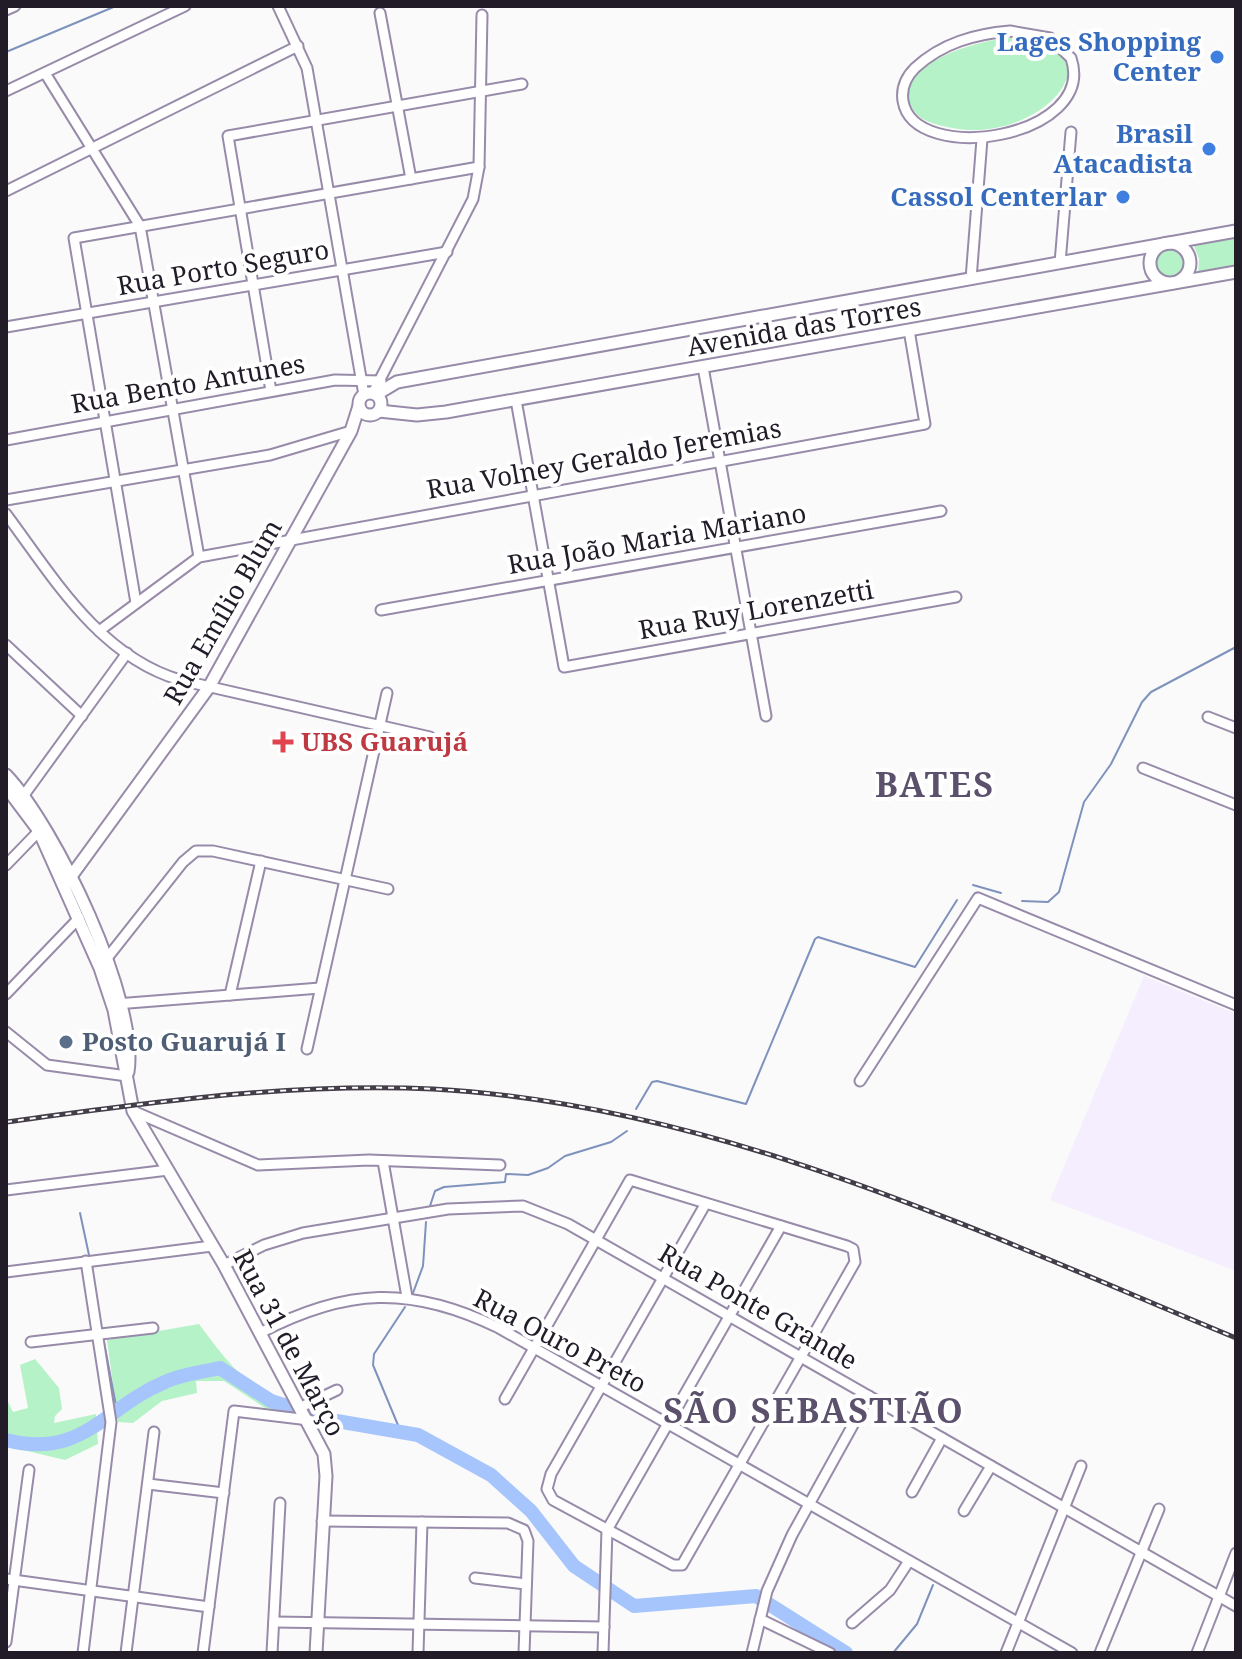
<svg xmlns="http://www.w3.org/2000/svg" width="1242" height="1659" font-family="'Noto Serif',serif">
  <rect width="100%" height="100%" fill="#fafafa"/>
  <!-- built -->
  <path fill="#f5eefe" d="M1144,976L1236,1014V1271L1050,1200Z"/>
  <!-- green -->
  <g fill="#b6f2c7">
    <path d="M1010,38C1131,46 1038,149 947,127C935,124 922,122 914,111C882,66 982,39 1010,38Z"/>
    <path d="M1236,238V267L1198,274L1199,259L1194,246Z"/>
    <circle cx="1170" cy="262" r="15"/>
    <path d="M199,1324C220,1352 248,1392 283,1400L287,1413L265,1408L224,1381H196L197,1393L162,1401L133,1423L118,1422L107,1340Z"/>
    <path d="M35,1359L59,1388L62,1409L55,1416L54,1423L96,1414L98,1444L65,1460L6,1446V1398L13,1412L28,1408L20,1365Z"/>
  </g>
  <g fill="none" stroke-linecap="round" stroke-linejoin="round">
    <!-- stream -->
    <g stroke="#7e92bc" stroke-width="2">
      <path d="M6,52L116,6"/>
      <path d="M973,885L1001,893"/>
      <path d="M1022,901L1048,902L1059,892L1084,802L1111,764L1142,702L1151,692L1236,647"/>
      <path d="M636,1109L652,1082L657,1081L746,1104L815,939L818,937L915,967L957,900"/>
      <path d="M430,1206L435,1191L444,1187L505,1182L506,1174L528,1175L548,1168L565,1156L611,1142L627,1131"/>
      <path d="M80,1213L89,1255"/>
      <path d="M413,1293L423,1266L426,1222"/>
      <path d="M103,1337L117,1411"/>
      <path d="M400,1430L373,1365L374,1354L405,1307"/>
      <path d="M893,1653L917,1624L933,1585"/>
    </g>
    <!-- river -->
    <path stroke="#a6c5fc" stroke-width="14" d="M6,1440C82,1460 105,1407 165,1382C182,1374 203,1372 220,1368L271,1401L331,1420L418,1435L491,1475L531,1511L574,1566L634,1606L756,1596L846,1653"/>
    <!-- minor casing -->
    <g stroke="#988ba9" stroke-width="13">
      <g id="minor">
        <path d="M278,6L307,68L364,395"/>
        <path d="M6,10L15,6"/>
        <path d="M380,13L411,179"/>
        <path d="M1010,31L1050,38L1071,58C1098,138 914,167 903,101C901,88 906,77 915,68C942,43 975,34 1010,31Z"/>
        <path d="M45,73L140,226L199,557"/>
        <path d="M6,91L185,6"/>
        <path d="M6,191L298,46"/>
        <path d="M1060,263L1071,132"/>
        <path d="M971,279L982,139"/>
        <path d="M6,327L447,252"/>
        <path d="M703,367L766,716"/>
        <path d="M271,391L228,136L522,84"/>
        <path d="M373,393L473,199L479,167L482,15"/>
        <path d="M516,400L564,667L956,597"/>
        <path d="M6,440L335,380L381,381"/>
        <path d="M6,500L270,455L351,431"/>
        <path d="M6,514C53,577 99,656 180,680L430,737"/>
        <path d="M136,603L74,238L479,167"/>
        <path d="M381,610L941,511"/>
        <path d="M99,631L199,557L925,424L909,330"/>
        <path d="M6,645L82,716"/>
        <path d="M1208,717L1236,728"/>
        <path d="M1143,768L1236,805"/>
        <path d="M24,795L127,653"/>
        <path d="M6,865L39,831"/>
        <path d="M104,962L183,862L196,851H213L388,889"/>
        <path d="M6,994L79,918"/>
        <path d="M230,995L261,861"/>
        <path d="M116,1004L320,988"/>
        <path d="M6,1032L47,1065L127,1076"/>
        <path d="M307,1049L387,693"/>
        <path d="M860,1081L978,898L1236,1005"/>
        <path d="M133,1111L258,1165L369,1160L500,1165"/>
        <path d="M383,1161L407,1297"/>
        <path d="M6,1190L168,1170"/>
        <path d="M224,1265L264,1245L303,1233L448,1209L523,1206L568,1224L1236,1606"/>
        <path d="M6,1272L212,1246"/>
        <path d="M260,1333C346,1288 411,1285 499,1328L1072,1653"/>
        <path d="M31,1342L153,1328"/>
        <path d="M505,1399L630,1180L847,1246L853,1249L855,1262L682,1565H673L553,1500L547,1489L551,1474L706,1203"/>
        <path d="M301,1407L337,1390"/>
        <path d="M148,1484L224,1493"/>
        <path d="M912,1492L942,1438"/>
        <path d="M964,1511L991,1466"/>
        <path d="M322,1521L508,1523L524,1530L528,1541L524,1653"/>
        <path d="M475,1578L526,1584"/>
        <path d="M6,1579L209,1607"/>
        <path d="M760,1619L830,1653"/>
        <path d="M274,1622L604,1627"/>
        <path d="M852,1623L890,1590L909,1561"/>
        <path d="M6,1642L29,1470"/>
        <path d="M83,1653L111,1422L86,1261"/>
        <path d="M126,1653L154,1432"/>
        <path d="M203,1653L234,1411L309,1420"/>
        <path d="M272,1653L280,1503"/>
        <path d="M418,1653L422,1522"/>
        <path d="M603,1653L607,1530L781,1226"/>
        <path d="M752,1653L767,1591L792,1535L869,1396"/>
        <path d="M1006,1653L1081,1466"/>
        <path d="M1100,1653L1159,1509"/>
        <path d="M1197,1653L1236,1553"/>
      </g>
    </g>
    <!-- major casing -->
    <g stroke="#988ba9" stroke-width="15">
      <g id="major">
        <circle cx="1170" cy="263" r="20"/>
        <circle cx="370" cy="404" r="11"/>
        <path d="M377,394L397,382L1236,231"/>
        <path d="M379,411L417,415L446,412L1236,272"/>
        <path d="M6,775C55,826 139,1001 128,1072"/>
        <path d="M6,787L39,831L100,968L114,1010L133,1111L224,1265L324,1454L326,1476L316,1653"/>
        <path d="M64,886L209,687L351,431L359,406"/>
      </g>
    </g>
    <!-- minor -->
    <use href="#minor" stroke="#fff" stroke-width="9"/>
    <!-- major -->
    <use href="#major" stroke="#fff" stroke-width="11"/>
    <!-- rail casing -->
    <g stroke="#423d48" stroke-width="5">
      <path id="rail" d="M6,1122C147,1103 290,1082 433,1089C715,1104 979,1232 1236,1338"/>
    </g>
    <!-- rail -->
    <use href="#rail" stroke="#fff" stroke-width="2" stroke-dasharray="6" stroke-linecap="butt"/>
  </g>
  <!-- markers -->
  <g fill="#3f7fe0" stroke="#fff" stroke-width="3">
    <circle cx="1217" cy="57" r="8"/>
    <circle cx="1209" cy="149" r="8"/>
    <circle cx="1123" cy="197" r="8"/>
  </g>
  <path fill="#e0444e" stroke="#fff" stroke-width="3" d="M279 730h8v8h8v8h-8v8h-8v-8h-8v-8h8z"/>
  <circle fill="#5c6f8a" stroke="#fff" stroke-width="3" cx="66" cy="1042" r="8"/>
  <g text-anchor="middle" stroke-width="8" stroke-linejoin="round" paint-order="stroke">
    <!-- shop labels -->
    <g font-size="26" font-weight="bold" fill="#366cbe" stroke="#fff" text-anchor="end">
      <text x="1201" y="51">Lages Shopping<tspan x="1201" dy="30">Center</tspan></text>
      <text x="1193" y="143">Brasil<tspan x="1193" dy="30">Atacadista</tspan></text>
      <text x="1107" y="206">Cassol Centerlar</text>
    </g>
    <!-- street labels -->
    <g font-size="26" fill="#211c28" stroke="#fff">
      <text transform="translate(223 268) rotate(-10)" y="9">Rua Porto Seguro</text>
      <text transform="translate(804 327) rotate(-10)" y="9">Avenida das Torres</text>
      <text transform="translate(188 384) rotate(-10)" y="9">Rua Bento Antunes</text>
      <text transform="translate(604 459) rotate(-10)" y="9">Rua Volney Geraldo Jeremias</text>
      <text transform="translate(657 539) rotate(-10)" y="9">Rua João Maria Mariano</text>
      <text transform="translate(756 610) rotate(-10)" y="9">Rua Ruy Lorenzetti</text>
      <text transform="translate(223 612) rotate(-60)" y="9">Rua Emílio Blum</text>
      <text transform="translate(758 1307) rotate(30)" y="9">Rua Ponte Grande</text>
      <text transform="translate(560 1341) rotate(28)" y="9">Rua Ouro Preto</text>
      <text transform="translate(289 1343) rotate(62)" y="9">Rua 31 de Março</text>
    </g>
    <!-- health labels -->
    <g font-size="26" font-weight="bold" fill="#be3a42" stroke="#fff" text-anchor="start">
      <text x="301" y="751">UBS Guarujá</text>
    </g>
    <!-- service labels -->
    <g font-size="26" font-weight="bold" fill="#4e5e75" stroke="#fff" text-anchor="start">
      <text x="82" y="1051">Posto Guarujá I</text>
    </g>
    <!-- district labels -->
    <g font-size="34" font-weight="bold" letter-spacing="2" fill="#5c516c" stroke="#fff">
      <text x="935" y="797">BATES</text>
      <text x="814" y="1423">SÃO SEBASTIÃO</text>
    </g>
  </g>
  <!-- border -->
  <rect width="1242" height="1659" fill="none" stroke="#211c28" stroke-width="16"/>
</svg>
